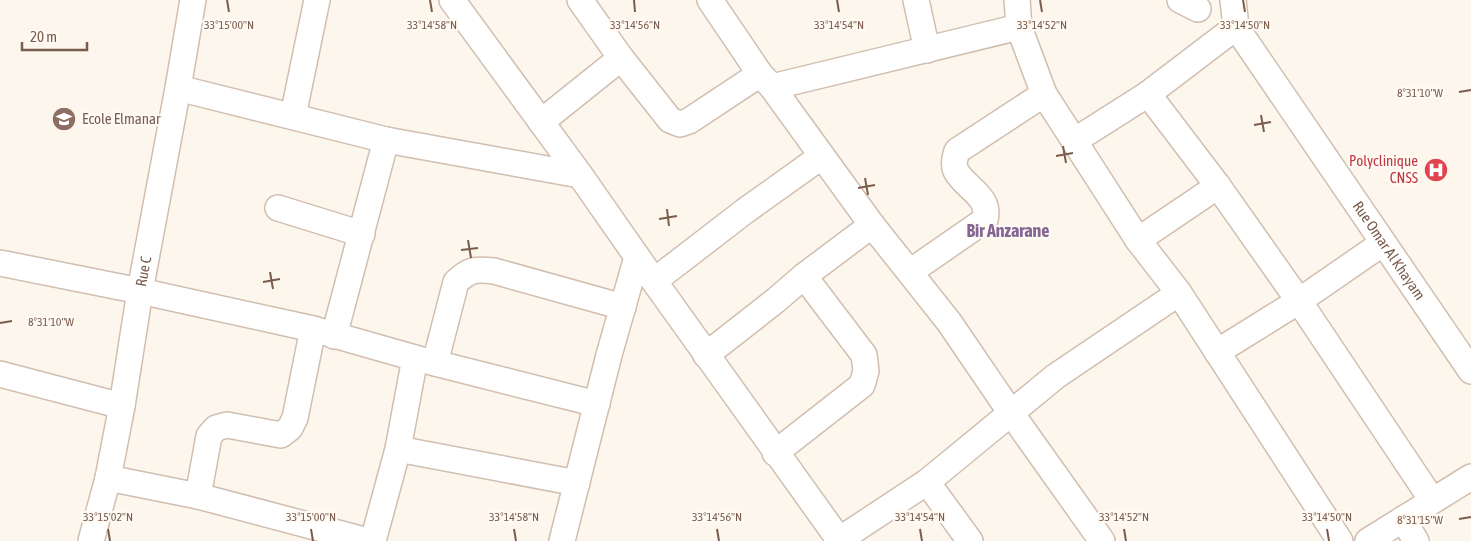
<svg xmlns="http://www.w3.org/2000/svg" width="1471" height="541" font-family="'Asap Condensed',sans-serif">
  <rect width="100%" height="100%" fill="#fdf6ec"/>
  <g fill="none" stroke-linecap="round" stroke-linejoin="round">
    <!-- minor casing -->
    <g stroke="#d1beb0" stroke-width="28">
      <g id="minor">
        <path d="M452,0L580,175L654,281L840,541"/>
        <path d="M580,0L621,58L670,120L680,124L689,121L760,74"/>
        <path d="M710,0L760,74L772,87L872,225L949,322L1011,413L1102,541"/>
        <path d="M916,0L927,50"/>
        <path d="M1017,0L1019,27L1044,94L1138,240L1179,293L1340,541"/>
        <path d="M1180,0L1198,9"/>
        <path id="s1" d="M1233,0L1236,27L1471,371"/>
        <path d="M772,87L1019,27"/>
        <path d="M178,88L386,140L580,175"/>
        <path d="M1148,94L1218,186L1299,301L1432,500"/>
        <path d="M293,116L317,0"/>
        <path d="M541,122L621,58"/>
        <path d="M1074,141L1148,94L1236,27"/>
        <path d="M278,208L362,234"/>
        <path d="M1138,240L1218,186"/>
        <path d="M0,263L140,291L313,329L415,358L597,404"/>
        <path d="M910,272L985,220C991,196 966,189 956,171C953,165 955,157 957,151L1044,94"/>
        <path d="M654,281L745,211L822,156"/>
        <path d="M334,336L386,140"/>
        <path d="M1217,352L1299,301L1383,243"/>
        <path d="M706,355L775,301L804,276L872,225"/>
        <path d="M435,363L456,282C470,269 475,269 494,271L623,307"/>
        <path d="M0,374L122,406"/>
        <path d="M398,449L577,483"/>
        <path d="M775,453L862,385L866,371L864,355L804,276"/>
        <path d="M108,478L198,496L368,541"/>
        <path d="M927,482L970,541"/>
        <path d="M198,496L209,436L216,428L227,425L281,435L290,428L295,418L313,329"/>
        <path d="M1403,519L1416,541"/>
        <path d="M839,540L927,482L1056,376L1179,293"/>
        <path id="s2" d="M91,541L108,478L122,406L140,291L178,88L193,0"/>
        <path d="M373,541L398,449L415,358"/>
        <path d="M562,541L609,355L637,257"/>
        <path d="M1368,541L1471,477"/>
      </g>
    </g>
    <!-- minor -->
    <use href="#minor" stroke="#fff" stroke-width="25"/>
  </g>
  <!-- ticks -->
  <path fill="none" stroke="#7a5c4d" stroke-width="2" d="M227,0L229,12M430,0L432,12M634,0L635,12M837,0L839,12M1040,0L1042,12M1243,0L1245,12M1459,92L1471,90M1261,115L1264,132M1254,125L1271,122M1063,146L1066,163M1056,156L1073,153M865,178L868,195M858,188L875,185M667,209L669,226M659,219L677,216M468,240L471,258M461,250L478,248M270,272L273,289M263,282L280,279M0,323L12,321M1459,519L1471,517M108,529L110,541M311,529L313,541M514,529L516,541M717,529L719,541M920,529L922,541M1124,529L1126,541M1327,529L1329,541"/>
  <!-- icons -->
  <defs>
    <g id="school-disc" transform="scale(1.25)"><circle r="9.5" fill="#8d6e63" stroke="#fffaf3"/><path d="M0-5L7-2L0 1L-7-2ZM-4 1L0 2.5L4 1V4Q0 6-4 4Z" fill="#fff"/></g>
    <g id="hospital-disc" transform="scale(1.25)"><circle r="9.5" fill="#e0444e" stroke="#fffaf3"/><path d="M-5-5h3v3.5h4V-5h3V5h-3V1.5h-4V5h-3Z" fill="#fff"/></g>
  </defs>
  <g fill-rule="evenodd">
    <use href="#school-disc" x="64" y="119"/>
    <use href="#hospital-disc" x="1436" y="170"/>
  </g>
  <g text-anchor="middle" stroke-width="4.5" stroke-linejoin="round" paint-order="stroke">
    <!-- education labels -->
    <g font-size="15" fill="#785e54" stroke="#fffaf3" text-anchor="start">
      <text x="82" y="124">Ecole Elmanar</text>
    </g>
    <!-- health labels -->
    <g font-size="15" fill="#be3a42" stroke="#fffaf3" text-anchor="end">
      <text x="1418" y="166">Polyclinique<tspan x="1418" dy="17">CNSS</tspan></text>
    </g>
    <!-- street labels -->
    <g font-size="15" fill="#7a5c4d" stroke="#fffaf3">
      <text dy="5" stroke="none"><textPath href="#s1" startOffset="298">Rue Omar Al Khayam</textPath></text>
      <text dy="5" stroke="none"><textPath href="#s2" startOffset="275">Rue C</textPath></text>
    </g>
    <!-- quarter labels -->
    <g font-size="18" font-weight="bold" fill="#846695" stroke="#fffaf3">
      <text x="1008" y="237">Bir Anzarane</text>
    </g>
  </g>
  <g font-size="12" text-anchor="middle" fill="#7a5c4d" stroke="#fffaf3" stroke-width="4.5" stroke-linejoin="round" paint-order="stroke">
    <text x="229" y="29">33°15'00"N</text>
    <text x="432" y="29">33°14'58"N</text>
    <text x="635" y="29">33°14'56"N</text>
    <text x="839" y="29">33°14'54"N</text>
    <text x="1042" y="29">33°14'52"N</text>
    <text x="1245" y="29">33°14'50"N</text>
    <text x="1420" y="97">8°31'10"W</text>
    <text x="51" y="326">8°31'10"W</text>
    <text x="108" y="521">33°15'02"N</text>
    <text x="311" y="521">33°15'00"N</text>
    <text x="514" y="521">33°14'58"N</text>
    <text x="717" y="521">33°14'56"N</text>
    <text x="920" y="521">33°14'54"N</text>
    <text x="1124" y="521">33°14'52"N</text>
    <text x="1327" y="521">33°14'50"N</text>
    <text x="1420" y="524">8°31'15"W</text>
  </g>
  <!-- scale -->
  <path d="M22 42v8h65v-8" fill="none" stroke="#7a5c4d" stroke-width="2.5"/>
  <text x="30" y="42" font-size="15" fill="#7a5c4d" stroke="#fffaf3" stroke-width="4" paint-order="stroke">20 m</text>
</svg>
